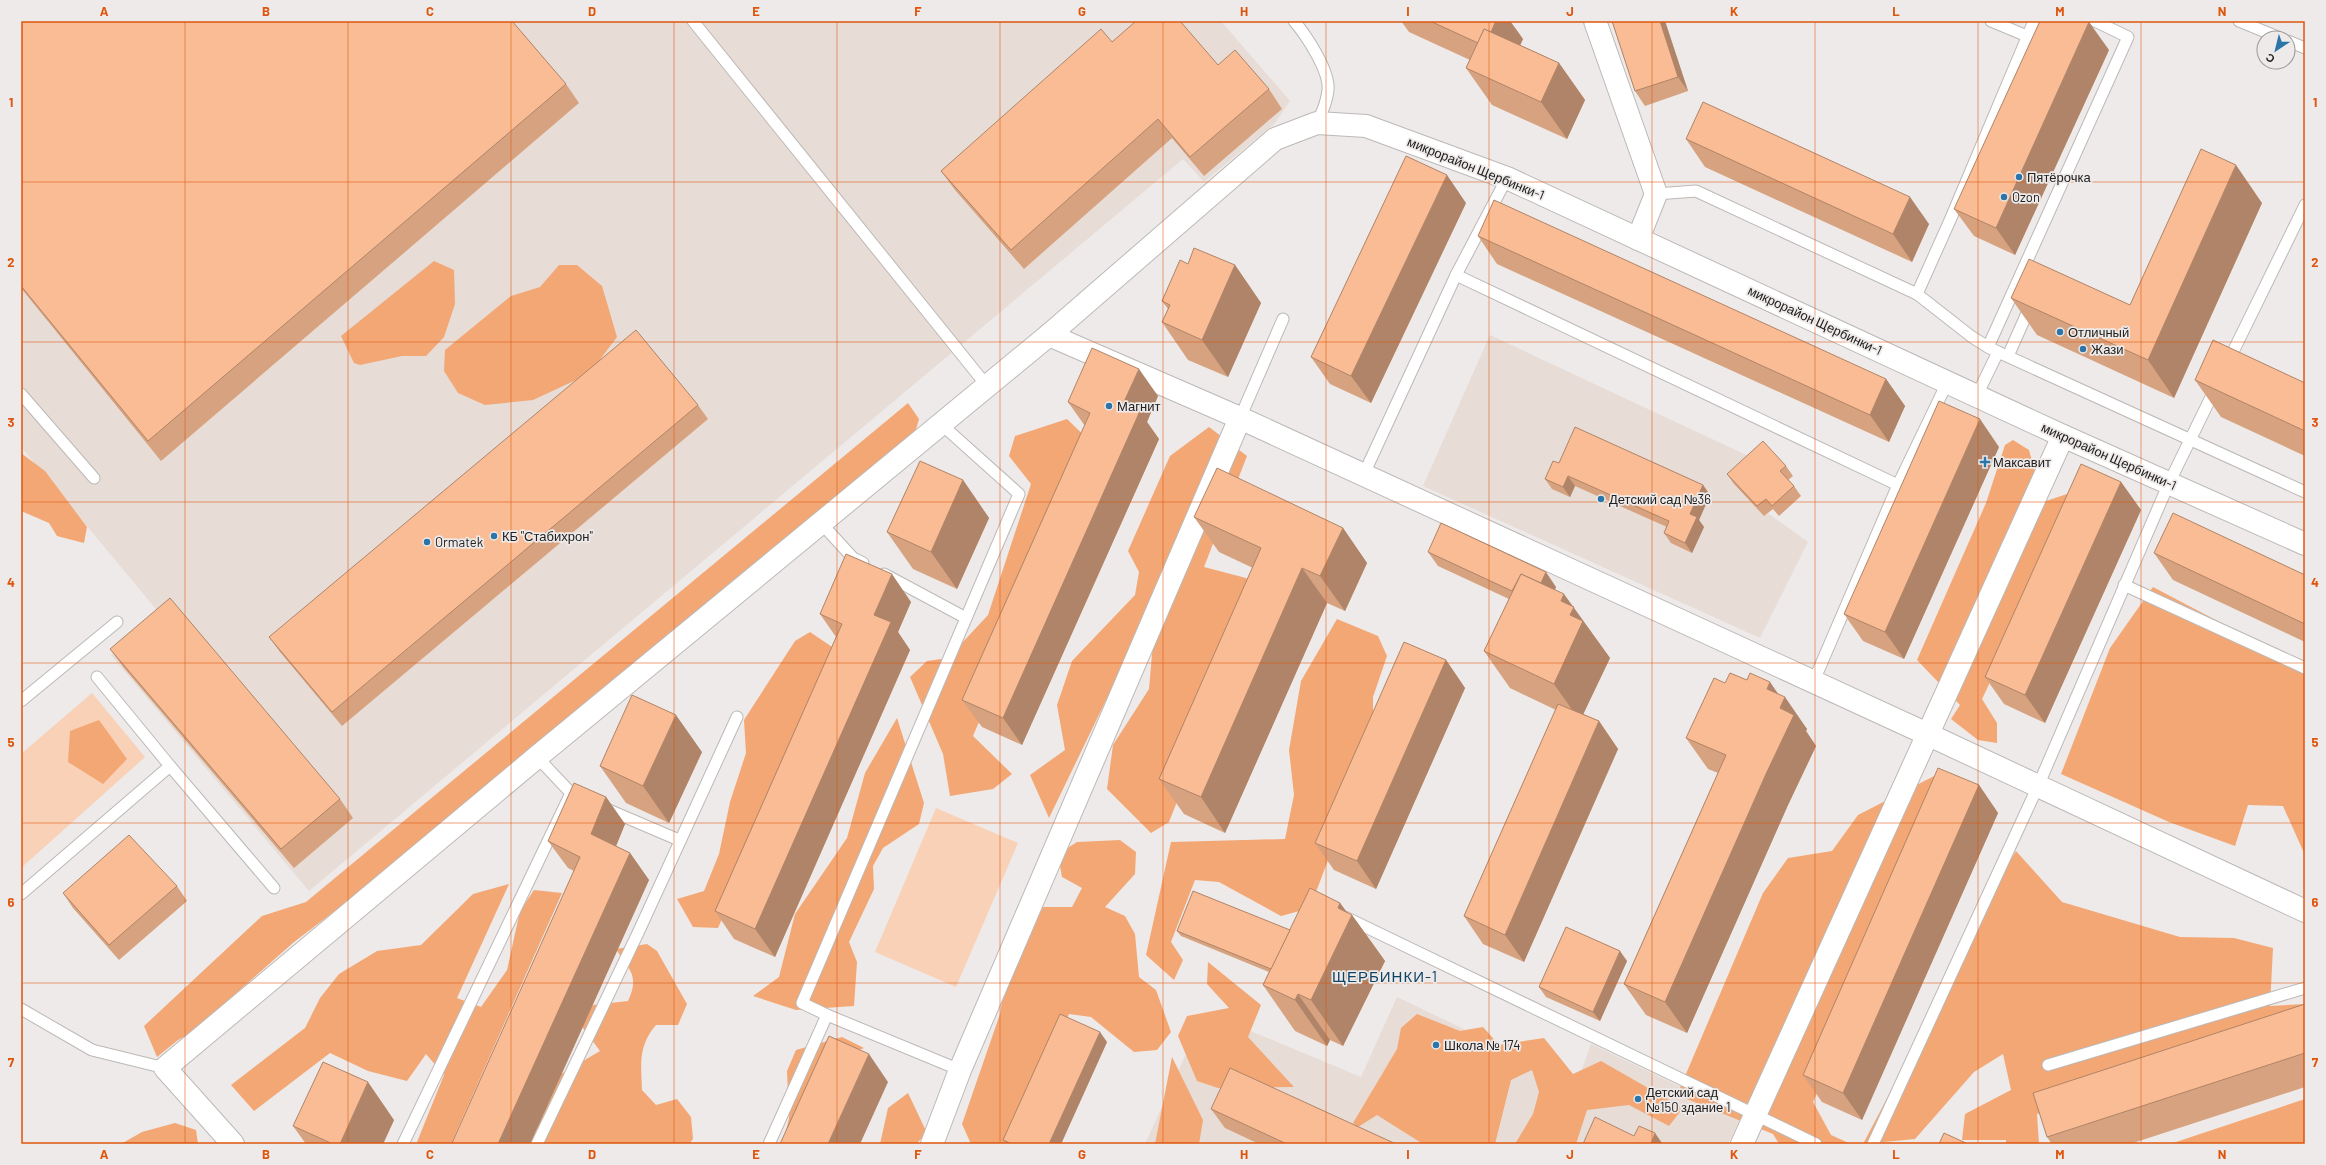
<svg xmlns="http://www.w3.org/2000/svg" width="2326" height="1165" font-family="Barlow,sans-serif">
  <rect width="100%" height="100%" fill="#eeeae9"/>
  <!-- built -->
  <g fill="#e7dcd6">
    <path d="M21,21H1221L1290,101L1275,123L1204,182L1183,159L309,891L111,655L161,615L21,447Z"/>
    <path d="M1490,335L1759,461L1764,516L1768,513L1808,542L1760,638L1423,486Z"/>
    <path d="M1397,997L1577,1083L1591,1044L1741,1116L1728,1144H1145L1205,1012L1361,1077Z"/>
  </g>
  <!-- green -->
  <g fill="#f9d1b7">
    <path d="M92,693L145,757L21,868V754Z"/>
    <path d="M936,808L1018,843L956,987L875,952Z"/>
  </g>
  <!-- forest -->
  <g fill="#f3a774">
    <path d="M434,261L454,270L455,304L444,337L426,356H402L360,365L354,363L341,336Z"/>
    <path d="M559,265H577L602,286L617,337L589,374L533,400L485,405L458,393L444,371L445,350L511,296L540,287Z"/>
    <path d="M908,403L919,419L915,433L348,901L294,942L191,1033L178,1040L157,1057L144,1026L262,916L306,902Z"/>
    <path d="M1067,419L1096,447L973,736L1012,774L993,789L950,796L943,754L910,677L927,661L948,658L988,615L1031,484L1009,456L1015,436Z"/>
    <path d="M1209,427L1247,456L1204,567L1246,578L1259,595L1169,822L1151,833L1107,789L1113,745L1149,689L1153,643L1138,634L1049,818L1030,775L1065,750L1057,705L1072,661L1135,595L1139,572L1128,551L1170,456Z"/>
    <path d="M2013,440L2029,450L2043,502L2082,489L1982,699L1997,723V743L1978,740L1951,719L1960,705L1917,660L1986,503L2005,445Z"/>
    <path d="M21,453L45,471L87,527L84,543L57,536L49,523L21,511Z"/>
    <path d="M2153,587L2305,667V855L2283,806L2248,805L2235,846L2169,822L2061,774L2110,648Z"/>
    <path d="M1337,619L1378,636L1387,656L1373,697V741L1316,892L1303,910L1281,916L1219,882L1195,880L1171,942L1183,960L1174,980L1146,955L1171,842L1285,839L1294,795L1289,750L1301,681Z"/>
    <path d="M810,632L841,653L718,928L693,927L677,899L704,891L719,854L730,802L746,753L744,720L795,641Z"/>
    <path d="M897,718L924,803L919,824L883,848L873,866L874,889L849,942L857,962L854,1006L796,1010L753,996L779,977L795,914L847,838L865,773Z"/>
    <path d="M99,720L127,759L103,784L68,762L70,731Z"/>
    <path d="M1940,773L1954,792L1813,1102L1831,1135L1851,1144H1779L1773,1134L1677,1095L1763,893L1788,858L1832,851L1858,815Z"/>
    <path d="M1120,840L1136,852L1135,874L1105,907L1125,916L1135,934L1139,977L1156,990L1171,1032L1157,1050L1134,1052L1091,1017L1069,1014L1007,1144H971L962,1124L1000,1014L1013,924L1027,907H1072L1082,888L1062,877L1058,854L1077,842Z"/>
    <path d="M2016,851L2062,902L2180,937L2234,938L2273,948L2270,1006L2305,1004V1016L2037,1114L2039,1144H2006V1140H1962L1965,1114L2011,1090L2003,1054L1974,1072L1915,1139L1863,1144L1938,1001L1983,905Z"/>
    <path d="M509,884L457,998L481,1007L507,970L520,911L534,890L562,893L451,1144H419L417,1142L444,1075L426,1054L407,1081L368,1071L330,1053L254,1111L231,1085L305,1028L320,998L339,974L377,951L421,945L473,894Z"/>
    <path d="M647,944L657,951L687,1004L678,1025H656C638,1046 641,1064 642,1090L656,1105L677,1099L691,1117L693,1139L689,1144H535V1136L551,1080L600,1051L580,1024L593,1005L628,1001C640,975 629,970 616,949Z"/>
    <path d="M1208,962L1261,1005L1248,1037L1294,1087L1218,1088L1197,1081L1178,1036L1187,1016L1229,1008L1207,984Z"/>
    <path d="M1417,1014L1460,1031L1483,1027L1499,1045L1544,1038L1573,1074L1601,1061L1683,1108L1669,1126L1629,1105L1587,1110L1576,1144H1515L1533,1114L1539,1092L1532,1070L1511,1080L1495,1144H1423L1377,1115L1358,1127L1353,1123L1397,1049L1401,1028Z"/>
    <path d="M842,1037L864,1048L842,1057L783,1144L789,1118L787,1071L796,1050Z"/>
    <path d="M1172,1057L1203,1120L1199,1144H1155Z"/>
    <path d="M908,1093L927,1133L916,1144H880L888,1108Z"/>
    <path d="M2305,1099V1144H2170Z"/>
    <path d="M175,1123L196,1130L198,1144H121L142,1132Z"/>
  </g>
  <g fill="none" stroke-linecap="round" stroke-linejoin="round">
    <!-- service casing -->
    <g stroke="#bcb9b7" stroke-width="13">
      <g id="service">
        <path d="M693,21L987,386"/>
        <path d="M1294,21C1306,35 1330,71 1328,90C1327,101 1322,113 1317,123"/>
        <path d="M1991,21L2027,36"/>
        <path d="M2239,21L2280,38"/>
        <path d="M2288,41L2305,48"/>
        <path d="M1656,194L1696,191L1917,294L1972,337L1988,347"/>
        <path d="M1456,275L1898,485"/>
        <path d="M1917,294L1951,218L2034,21"/>
        <path d="M1998,352L1988,347L2128,37L2095,21"/>
        <path d="M2008,356L2028,311L2027,305"/>
        <path d="M2228,362L2305,205"/>
        <path d="M21,394L94,478"/>
        <path d="M1977,395L1998,352L2305,492"/>
        <path d="M1240,418L1283,319"/>
        <path d="M1363,476L1456,275L1507,178"/>
        <path d="M821,523L853,558L863,563"/>
        <path d="M884,574L966,618"/>
        <path d="M2124,585L2305,668"/>
        <path d="M1813,683L1898,485L1948,381"/>
        <path d="M21,701L117,622"/>
        <path d="M170,766L274,888"/>
        <path d="M604,808L679,840"/>
        <path d="M21,894L170,766L97,677"/>
        <path d="M1345,917L1816,1144"/>
        <path d="M21,1009L92,1050L165,1068"/>
        <path d="M827,1015L960,1070"/>
        <path d="M2048,1065L2305,988"/>
        <path d="M403,1144L571,793L537,757"/>
        <path d="M537,1144L638,933L737,717"/>
        <path d="M769,1144L827,1015L802,1003L1019,494L941,424"/>
        <path d="M1873,1144L2038,786L2169,483L2215,389"/>
      </g>
    </g>
    <!-- minor casing -->
    <g stroke="#bcb9b7" stroke-width="24">
      <g id="minor">
        <path d="M1595,21L1656,194L1638,239"/>
        <path d="M1049,335L1240,418L1927,734L2305,911"/>
        <path d="M233,1144L165,1068L537,757L1049,335L1275,139L1317,123L1366,126L1507,178L2063,436L2305,544"/>
        <path d="M932,1144L960,1070L1240,418"/>
        <path d="M1742,1144L2063,436"/>
      </g>
    </g>
    <!-- service -->
    <use href="#service" stroke="#fff" stroke-width="11"/>
    <!-- minor -->
    <use href="#minor" stroke="#fff" stroke-width="22"/>
  </g>
  <!-- wall -->
  <g fill="#d7a27f">
    <path d="M21,21L566,84L579,103L161,461L21,288Z"/>
    <path d="M1401,21H1510L1523,39L1520,45L1559,63L1585,100L1567,139L1492,105L1466,68L1470,60L1409,32Z"/>
    <path d="M1612,21H1665L1688,91L1645,106L1635,91Z"/>
    <path d="M1112,42L1269,89L1282,109L1204,176L1172,138L1024,269L955,190L941,171Z"/>
    <path d="M2109,50L2015,255L1974,236L1954,209Z"/>
    <path d="M1686,139L1929,224L1912,262L1705,167Z"/>
    <path d="M1466,203L1371,403L1330,384L1311,357Z"/>
    <path d="M2262,203L2174,398L2037,335L2011,298L2130,305Z"/>
    <path d="M1478,236L1886,379L1905,406L1889,442L1497,264Z"/>
    <path d="M1188,264L1235,265L1261,303L1228,377L1188,360L1162,322L1168,309L1162,301Z"/>
    <path d="M2195,380L2305,383V456L2221,417Z"/>
    <path d="M1158,396L1147,422L1159,439L1022,745L982,727L962,700L1085,426L1068,402Z"/>
    <path d="M698,405L708,419L342,726L280,652L269,637Z"/>
    <path d="M1999,447L1904,659L1863,641L1844,614Z"/>
    <path d="M1559,463L1703,485L1710,495L1699,520L1704,527L1692,553L1671,543L1664,533L1667,527L1575,486L1570,497L1552,489L1545,479Z"/>
    <path d="M1786,466L1793,476L1788,480L1794,486L1801,496L1779,516L1773,509L1764,516L1734,484L1727,474Z"/>
    <path d="M963,480L989,518L957,589L913,569L887,532Z"/>
    <path d="M2121,482L2141,510L2045,723L2004,704L1985,677Z"/>
    <path d="M1194,517L1343,528L1367,563L1345,611L1327,603L1225,833L1184,814L1159,779L1253,568L1219,552Z"/>
    <path d="M1428,552L1556,587L1555,590L1573,607L1583,621L1610,658L1583,714L1599,721L1618,749L1524,962L1483,944L1464,916L1556,710L1510,688L1484,651L1509,599L1438,566Z"/>
    <path d="M2154,553L2305,575V642L2173,580Z"/>
    <path d="M911,602L898,632L910,650L775,957L734,939L715,911L836,637L820,614Z"/>
    <path d="M110,649L340,799L353,818L294,868L124,668Z"/>
    <path d="M1446,660L1465,688L1376,889L1334,870L1315,843Z"/>
    <path d="M1725,683L1778,694L1807,729L1806,731L1816,746L1788,805L1687,1033L1646,1015L1624,984L1718,773L1708,769L1686,738Z"/>
    <path d="M702,752L669,823L626,803L600,766Z"/>
    <path d="M1979,785L1998,813L1862,1120L1822,1102L1803,1075Z"/>
    <path d="M606,797L625,824L616,846L630,853L649,880L530,1144H453L452,1143L574,871L568,868L548,841Z"/>
    <path d="M177,886L187,901L119,960L73,908L63,893Z"/>
    <path d="M1340,903L1346,911L1352,915L1385,961L1343,1046L1330,1040L1327,1046L1295,1031L1263,985L1269,972L1181,936L1177,931L1290,930Z"/>
    <path d="M1627,961L1600,1021L1546,997L1539,987Z"/>
    <path d="M2305,1004V1087L2130,1144H2052L2047,1137Z"/>
    <path d="M1107,1042L1061,1144H1006L1003,1140Z"/>
    <path d="M1211,1109L1396,1144H1259L1225,1128Z"/>
    <path d="M394,1120L383,1144H306L293,1126Z"/>
  </g>
  <!-- shaded-wall -->
  <g fill="#af8468">
    <path d="M1496,21H1510L1523,39L1506,76L1485,46Z"/>
    <path d="M1660,21H1665L1688,91L1678,77Z"/>
    <path d="M2089,22L2109,50L2015,255L1996,228Z"/>
    <path d="M1559,63L1585,100L1567,139L1541,102Z"/>
    <path d="M2236,165L2262,203L2174,398L2148,360Z"/>
    <path d="M1447,175L1466,203L1371,403L1351,376Z"/>
    <path d="M1910,197L1929,224L1912,262L1893,234Z"/>
    <path d="M1235,265L1261,303L1228,377L1202,340Z"/>
    <path d="M1139,369L1158,396L1147,422L1159,439L1022,745L1003,718L1123,404Z"/>
    <path d="M1886,379L1905,406L1889,442L1870,415Z"/>
    <path d="M1980,419L1999,447L1904,659L1885,632Z"/>
    <path d="M1568,476L1575,486L1570,497L1563,487Z"/>
    <path d="M963,480L989,518L957,589L931,552Z"/>
    <path d="M2121,482L2141,510L2045,723L2025,695Z"/>
    <path d="M1703,485L1710,495L1699,520L1704,527L1692,553L1685,543L1690,514Z"/>
    <path d="M1343,528L1367,563L1345,611L1320,576Z"/>
    <path d="M1302,568L1327,603L1225,833L1201,797Z"/>
    <path d="M1546,572L1556,587L1543,615L1533,600Z"/>
    <path d="M892,574L911,602L898,632L910,650L775,957L755,929L874,615Z"/>
    <path d="M1564,594L1610,658L1580,721L1554,684L1561,601Z"/>
    <path d="M1446,660L1465,688L1376,889L1357,861Z"/>
    <path d="M1770,682L1783,701L1785,697L1807,729L1806,731L1816,746L1788,805L1687,1033L1665,1002L1767,689Z"/>
    <path d="M676,715L702,752L669,823L643,786Z"/>
    <path d="M1599,721L1618,749L1524,962L1505,935Z"/>
    <path d="M1979,785L1998,813L1862,1120L1843,1093Z"/>
    <path d="M606,797L625,824L610,861L591,834Z"/>
    <path d="M630,853L649,880L530,1144H498Z"/>
    <path d="M1340,903L1351,918L1352,915L1385,961L1343,1046L1311,1000L1338,908Z"/>
    <path d="M1620,951L1627,961L1600,1021L1593,1012Z"/>
    <path d="M1298,994L1330,1040L1327,1046L1295,1000Z"/>
    <path d="M1100,1032L1107,1042L1061,1144H1049Z"/>
    <path d="M869,1054L888,1082L860,1144H828Z"/>
    <path d="M368,1082L394,1120L383,1144H340Z"/>
    <path d="M1655,1133L1662,1143V1144H1651Z"/>
  </g>
  <!-- building -->
  <g fill="#fabc94" stroke="#af8468">
    <path d="M21,21H512L566,84L148,441L21,286Z"/>
    <path d="M1136,21H1180L1218,65L1235,50L1269,89L1190,157L1158,119L1011,250L941,171L1101,29L1112,42Z"/>
    <path d="M1430,21H1496L1491,32L1484,29L1478,43Z"/>
    <path d="M1612,21H1660L1678,77L1635,91Z"/>
    <path d="M2040,21H2086L2089,22L1996,228L1954,209Z"/>
    <path d="M1484,29L1559,63L1541,102L1466,68Z"/>
    <path d="M1703,102L1910,197L1893,234L1686,139Z"/>
    <path d="M2201,149L2236,165L2148,360L2011,298L2029,259L2130,305Z"/>
    <path d="M1406,156L1447,175L1351,376L1311,357Z"/>
    <path d="M1494,200L1886,379L1870,415L1478,236Z"/>
    <path d="M1194,248L1235,265L1202,340L1162,322L1170,305L1162,301L1180,260L1188,264Z"/>
    <path d="M636,330L698,405L332,712L269,637Z"/>
    <path d="M2213,340L2305,383V431L2195,380Z"/>
    <path d="M1092,348L1139,369L1123,404L1140,411L1003,718L962,700L1090,413L1068,402Z"/>
    <path d="M1939,401L1980,419L1885,632L1844,614Z"/>
    <path d="M1575,427L1703,485L1690,514L1697,517L1685,543L1664,533L1669,521L1568,476L1563,487L1545,479L1553,461L1559,463Z"/>
    <path d="M1763,441L1786,466L1780,471L1794,486L1772,506L1766,499L1757,506L1727,474Z"/>
    <path d="M920,461L963,480L931,552L887,532Z"/>
    <path d="M2081,464L2121,482L2025,695L1985,677Z"/>
    <path d="M1217,468L1343,528L1320,576L1302,568L1201,797L1159,779L1261,548L1194,517Z"/>
    <path d="M2173,513L2305,575V624L2154,553Z"/>
    <path d="M1441,523L1546,572L1541,583L1521,574L1512,591L1428,552Z"/>
    <path d="M846,554L892,574L874,615L891,622L755,929L715,911L842,624L820,614Z"/>
    <path d="M1521,574L1564,594L1561,601L1574,607L1570,615L1583,621L1554,684L1484,651Z"/>
    <path d="M170,598L340,799L281,849L110,649Z"/>
    <path d="M1404,642L1446,660L1357,861L1315,843Z"/>
    <path d="M1730,673L1747,680L1750,673L1770,682L1767,689L1785,697L1780,708L1794,715L1766,774L1665,1002L1624,984L1726,755L1686,738L1714,678L1725,683Z"/>
    <path d="M632,695L676,715L643,786L600,766Z"/>
    <path d="M1558,704L1599,721L1505,935L1464,916Z"/>
    <path d="M1938,768L1979,785L1843,1093L1803,1075Z"/>
    <path d="M574,783L606,797L591,834L630,853L498,1144H455L452,1143L580,857L548,841Z"/>
    <path d="M129,835L177,886L109,945L63,893Z"/>
    <path d="M1310,888L1340,903L1338,908L1352,915L1311,1000L1298,994L1295,1000L1263,985Z"/>
    <path d="M1193,891L1290,930L1271,969L1177,931Z"/>
    <path d="M1566,927L1620,951L1593,1012L1539,987Z"/>
    <path d="M2305,1004V1053L2047,1137L2033,1093Z"/>
    <path d="M1060,1014L1100,1032L1049,1144H1012L1003,1140Z"/>
    <path d="M829,1036L869,1054L828,1144H780Z"/>
    <path d="M323,1062L368,1082L340,1144H333L293,1126Z"/>
    <path d="M1230,1068L1396,1144H1287L1211,1109Z"/>
    <path d="M1595,1117L1634,1136L1639,1126L1655,1133L1651,1144H1583Z"/>
    <path d="M1944,1133L1968,1144H1939Z"/>
  </g>
  <!-- grid -->
  <path fill="none" stroke="#de560d" stroke-width="1" stroke-opacity="0.55" d="M185,21V1144M348,21V1144M511,21V1144M674,21V1144M837,21V1144M1000,21V1144M1163,21V1144M1326,21V1144M1489,21V1144M1652,21V1144M1815,21V1144M1978,21V1144M2141,21V1144M21,182H2305M21,342H2305M21,502H2305M21,663H2305M21,823H2305M21,983H2305"/>
  <!-- markers -->
  <g fill="#2b75a9" stroke="#eeeae9" stroke-width="1.5">
    <circle cx="2019" cy="177" r="4"/>
    <circle cx="2004" cy="197" r="4"/>
    <circle cx="2060" cy="332" r="4"/>
    <circle cx="2083" cy="349" r="4"/>
    <circle cx="1109" cy="406" r="4"/>
    <path d="M1983 456h4v4h4v4h-4v4h-4v-4h-4v-4h4z"/>
    <circle cx="1601" cy="499" r="4"/>
    <circle cx="494" cy="536" r="4"/>
    <circle cx="427" cy="542" r="4"/>
    <circle cx="1436" cy="1045" r="4"/>
    <circle cx="1638" cy="1099" r="4"/>
  </g>
  <g text-anchor="middle" stroke-width="3.5" stroke-linejoin="round" paint-order="stroke">
    <!-- street labels -->
    <g font-size="13" fill="#21201f" stroke="#eeeae9">
      <text transform="translate(1476 168) rotate(22)" y="5">микрорайон Щербинки-1</text>
      <text transform="translate(1815 320) rotate(25)" y="5">микрорайон Щербинки-1</text>
      <text transform="translate(2109 456) rotate(24)" y="5">микрорайон Щербинки-1</text>
    </g>
    <!-- poi labels -->
    <g font-size="13" fill="#21201f" stroke="#eeeae9" text-anchor="start">
      <text x="2027" y="182">Пятёрочка</text>
      <text x="2012" y="202">Ozon</text>
      <text x="2068" y="337">Отличный</text>
      <text x="2091" y="354">Жази</text>
      <text x="1117" y="411">Магнит</text>
      <text x="1993" y="467">Максавит</text>
      <text x="1609" y="504">Детский сад №36</text>
      <text x="502" y="541">КБ "Стабихрон"</text>
      <text x="435" y="547">Ormatek</text>
      <text x="1444" y="1050">Школа № 174</text>
      <text x="1646" y="1097">Детский сад<tspan x="1646" dy="15">№150 здание 1</tspan></text>
    </g>
    <!-- quarter labels -->
    <g font-size="15" letter-spacing="1" fill="#0d4365" stroke="#eeeae9">
      <text x="1385" y="982">ЩЕРБИНКИ-1</text>
    </g>
  </g>
  <!-- border -->
  <rect width="2326" height="1165" fill="none" stroke="#eeeae9" stroke-width="44"/>
  <!-- north arrow -->
  <g transform="translate(2276 50) rotate(215)"><circle r="19" fill="#eeeae9" stroke="#9c9998"/>
  <path d="M0-3L7 15L0 10L-7 15Z" fill="#2b75a9"/>
  <text y="-6" font-size="11" font-weight="bold" text-anchor="middle" fill="#21201f">С</text>
  </g>
  <rect x="22" y="22" width="2282" height="1121" fill="none" stroke="#de560d" stroke-width="1.5"/>
  <g font-size="13" text-anchor="middle" font-weight="bold" fill="#de560d">
    <text x="104" y="16">A</text>
    <text x="266" y="16">B</text>
    <text x="430" y="16">C</text>
    <text x="592" y="16">D</text>
    <text x="756" y="16">E</text>
    <text x="918" y="16">F</text>
    <text x="1082" y="16">G</text>
    <text x="1244" y="16">H</text>
    <text x="1408" y="16">I</text>
    <text x="1570" y="16">J</text>
    <text x="1734" y="16">K</text>
    <text x="1896" y="16">L</text>
    <text x="2060" y="16">M</text>
    <text x="2222" y="16">N</text>
    <text x="11" y="107">1</text>
    <text x="2315" y="107">1</text>
    <text x="11" y="267">2</text>
    <text x="2315" y="267">2</text>
    <text x="11" y="427">3</text>
    <text x="2315" y="427">3</text>
    <text x="11" y="587">4</text>
    <text x="2315" y="587">4</text>
    <text x="11" y="747">5</text>
    <text x="2315" y="747">5</text>
    <text x="11" y="907">6</text>
    <text x="2315" y="907">6</text>
    <text x="11" y="1067">7</text>
    <text x="2315" y="1067">7</text>
    <text x="104" y="1159">A</text>
    <text x="266" y="1159">B</text>
    <text x="430" y="1159">C</text>
    <text x="592" y="1159">D</text>
    <text x="756" y="1159">E</text>
    <text x="918" y="1159">F</text>
    <text x="1082" y="1159">G</text>
    <text x="1244" y="1159">H</text>
    <text x="1408" y="1159">I</text>
    <text x="1570" y="1159">J</text>
    <text x="1734" y="1159">K</text>
    <text x="1896" y="1159">L</text>
    <text x="2060" y="1159">M</text>
    <text x="2222" y="1159">N</text>
  </g>
</svg>
